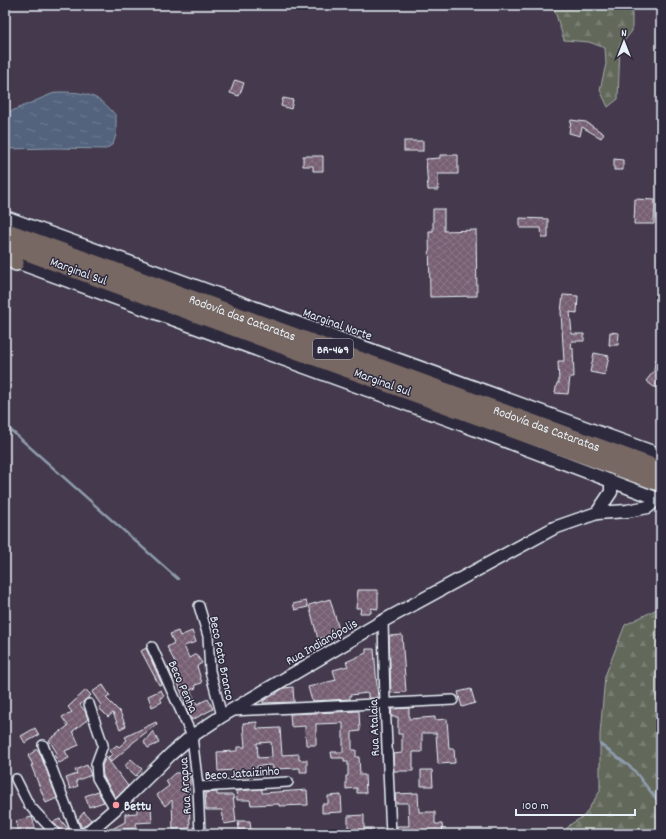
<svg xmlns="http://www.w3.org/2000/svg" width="666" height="839" font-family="Dekko,sans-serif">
  <defs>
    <pattern id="forest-firs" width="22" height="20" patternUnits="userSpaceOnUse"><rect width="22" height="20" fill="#62685a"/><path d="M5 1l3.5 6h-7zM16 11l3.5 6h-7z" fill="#787e72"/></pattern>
    <pattern id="water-ripples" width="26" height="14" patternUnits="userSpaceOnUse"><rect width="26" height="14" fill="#52647d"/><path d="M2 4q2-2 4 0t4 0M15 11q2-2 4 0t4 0" fill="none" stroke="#6b7b90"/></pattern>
    <pattern id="building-cross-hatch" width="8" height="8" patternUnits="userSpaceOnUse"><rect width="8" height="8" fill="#776073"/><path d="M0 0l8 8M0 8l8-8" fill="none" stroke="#8a7788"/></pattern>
  </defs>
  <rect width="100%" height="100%" fill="#453a4d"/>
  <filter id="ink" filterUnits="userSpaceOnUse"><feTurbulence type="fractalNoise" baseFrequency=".025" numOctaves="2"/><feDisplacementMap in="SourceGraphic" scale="8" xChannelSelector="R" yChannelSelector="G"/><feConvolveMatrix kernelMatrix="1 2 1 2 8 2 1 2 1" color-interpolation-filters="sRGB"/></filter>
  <g filter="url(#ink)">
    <!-- forest -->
    <g fill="url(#forest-firs)" stroke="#a5aca9">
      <path d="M553,5H632V31L620,46L618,99L608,107L600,90L606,64L605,48L589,42L564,40Z"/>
      <path d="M661,607V834H562L571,824L584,816L600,791V735L605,676L625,625Z"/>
    </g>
    <!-- water -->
    <path fill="url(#water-ripples)" stroke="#8e9cae" d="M58,92C85,92 99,94 116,116V135L113,144L106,149L56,148L5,149V114L49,95Z"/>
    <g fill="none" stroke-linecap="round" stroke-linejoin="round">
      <!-- stream -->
      <g stroke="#8e9cae" stroke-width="2.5">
        <path d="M5,425L178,579"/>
        <path d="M600,744L633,769L661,805"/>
      </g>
    </g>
    <!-- building -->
    <g fill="url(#building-cross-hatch)" stroke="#e8f1f8" fill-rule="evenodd">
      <path d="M235,80L244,83L239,96L230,93Z"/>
      <path d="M283,98L293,100L291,109L281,106Z"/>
      <path d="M571,120L586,122L604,134L601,138L582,127L580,136L569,133Z"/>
      <rect x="404" y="141" width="19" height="10"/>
      <path d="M440,155H458V174H438V190H428L426,159L440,158Z"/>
      <path d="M303,156H323V171H313V166H303Z"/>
      <path d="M614,159L623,160V170H614Z"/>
      <path d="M635,199L655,200L654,224H634Z"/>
      <path d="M433,209H444V231L476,230L477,296L430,297L429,231H433Z"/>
      <path d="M520,218L548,219V238H542L541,228H520Z"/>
      <path d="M563,295L578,296L577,313L570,312L572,334H584V341H572L571,348H573L574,377H570L568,394L555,393L557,383H559L558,361H564L561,312Z"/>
      <path d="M610,332L619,333L618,345H609Z"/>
      <path d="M594,353L609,356L605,375L590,372Z"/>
      <path d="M655,360L661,361V388L654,387L646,381L654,371Z"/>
      <path d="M358,590H378V609L371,608V613H360L361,608H356Z"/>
      <path d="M330,599L340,633L318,639L309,605Z"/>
      <path d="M306,601L308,607L295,610L293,604Z"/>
      <path d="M178,631L180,636L192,631L196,642L184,646L189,658L196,654L202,663L197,666L202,683L195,685L196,688L190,690L197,704L208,699L213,709L192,720L186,708L184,703L185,702L176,678L173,679L168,668L176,664L167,647L174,643L170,634Z"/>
      <path d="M402,635L406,692L391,693L389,636Z"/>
      <path d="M146,648L162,684L159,685L141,651Z"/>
      <path d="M366,649H374L378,698H368V693L350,695V699L312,701L308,687L336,680L333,670L348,666L346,662L366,653Z"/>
      <path d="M103,685L110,696L106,698L120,712L126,726L120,729L113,713L108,717L99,708L101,705L92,692Z"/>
      <path d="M293,687L294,702L263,703V701L273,695L277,694L276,693L284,688Z"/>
      <path d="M471,689L475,703L462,707L458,692Z"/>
      <path d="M86,690L91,695L80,705L85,711L88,719L73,731L79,745L65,751L69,758L59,763L54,755L57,753L49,740L68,726L62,717L72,712L68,707Z"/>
      <path d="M161,690L164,696L160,698L162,702L152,707L148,696Z"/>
      <path d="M409,708V719L435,717V720L447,719L449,749H454L455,763L438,764L436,733H422V752H413V771H394L393,754L402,753V734H398V717H392L391,709Z"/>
      <path d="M359,711L360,731L352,732V750H356V757H359L360,775H365L366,793H357V788L346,789V776H348V762H344V758H332L331,752H343V723L316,724V745H306L305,726L291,727L290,714Z"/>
      <path d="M156,722L157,724L131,744V745L111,762L108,758L112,754L109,751L117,745L119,747L127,740L125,737Z"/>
      <path d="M257,722V729L280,728L282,755L299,754V760H307V772H300V768L273,769L272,765L257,766V775L235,777V770L218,771L217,752L237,751V747H245L243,723ZM271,742L272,757L258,758L257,743Z"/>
      <path d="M35,728L39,735L25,743L21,736Z"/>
      <path d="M153,731L159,743L148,748L144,742Z"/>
      <path d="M37,749L40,753L57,798L46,803L31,765H33L28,756Z"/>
      <path d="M106,757L128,786L116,798L103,776L102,766Z"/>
      <path d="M131,759L142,769L136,776L125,766Z"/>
      <path d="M87,765L91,775L76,781L78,786L70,789L66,778L77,774L75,770Z"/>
      <path d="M421,770H432L433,786H421Z"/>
      <path d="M175,773H190V785H189L190,828L173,829L172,800L165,806L157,795L169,786L166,781Z"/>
      <path d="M262,789V793L307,790L308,805L279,806V804L251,805L250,800H237L236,791Z"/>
      <path d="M98,791L104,802L89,807L85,796Z"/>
      <path d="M217,792V795H233L236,822L224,824L222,810H206L205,793Z"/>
      <path d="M418,793L419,812H435V824H442L443,834H397V826H409L408,803H396L395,794Z"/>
      <path d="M341,795L342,812L322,813V804H328V796Z"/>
      <path d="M151,806L152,822L136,823V828L121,829L124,834H103L125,822V814L137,813V807Z"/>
      <path d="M84,812L91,820L82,828L78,819Z"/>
      <path d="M364,815V828H373L374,834H347V828H348V816Z"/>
      <path d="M32,817L37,834H19L16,821Z"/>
      <path d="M60,819L69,830L71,834H62L60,830L53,822Z"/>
      <path d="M238,821H250L251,830H239Z"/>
    </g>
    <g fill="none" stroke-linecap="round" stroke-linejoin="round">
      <!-- minor casing -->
      <g stroke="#e8f1f8" stroke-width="12">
        <g id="minor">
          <path d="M199,606L208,636L210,671L222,716"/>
          <path d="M383,621L385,702L391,834"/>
          <path d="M152,647L192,736L198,787L200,834"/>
          <path d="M89,704L103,745L96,764L97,778L115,809"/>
          <path d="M232,711L453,700"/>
          <path d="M43,745L77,834"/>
          <path d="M16,779L29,805L56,834"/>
          <path d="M198,787L288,782"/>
        </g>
      </g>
      <!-- tertiary casing -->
      <g stroke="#e8f1f8" stroke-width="15">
        <g id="tertiary">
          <path d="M5,217L661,455"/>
          <path d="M8,259L450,420L661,500"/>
          <path d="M597,513L611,492V482"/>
          <path d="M86,834L115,809L171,754L192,736L222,716L383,621L554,528L597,513L627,511L648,507L657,499"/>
        </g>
      </g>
      <!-- trunk casing -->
      <g stroke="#e8f1f8" stroke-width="18">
        <g id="trunk">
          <path id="s1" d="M5,230L661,469"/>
          <path d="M5,245L661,484"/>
          <path d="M5,256L16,263"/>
        </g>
      </g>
      <!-- minor -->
      <use href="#minor" stroke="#2f2a3d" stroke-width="9"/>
      <!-- tertiary -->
      <use href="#tertiary" stroke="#2f2a3d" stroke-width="12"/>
      <!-- trunk -->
      <use href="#trunk" stroke="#776864" stroke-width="15"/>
    </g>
  </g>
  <!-- markers -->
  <circle fill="#ff9aa2" stroke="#2f2a3d" stroke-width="1.5" cx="116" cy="805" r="4"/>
  <g text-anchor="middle" stroke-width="3" stroke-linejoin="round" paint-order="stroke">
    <!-- shield labels -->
    <rect fill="#2f2a3d" stroke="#b0b5c0" stroke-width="1" x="313" y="339" width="40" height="20" rx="3"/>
    <g font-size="12" font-weight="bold" fill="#e8f1f8">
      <text x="333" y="353">BR-469</text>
    </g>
    <!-- street labels -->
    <g font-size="13" fill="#e8f1f8" stroke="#2f2a3d">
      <text transform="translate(79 270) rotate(20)" y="5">Marginal Sul</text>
      <text dy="5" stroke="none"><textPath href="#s1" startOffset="253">Rodovía das Cataratas</textPath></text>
      <text transform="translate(338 323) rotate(20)" y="5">Marginal Norte</text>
      <text transform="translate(383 381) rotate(20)" y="5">Marginal Sul</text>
      <text dy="5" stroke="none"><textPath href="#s1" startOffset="577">Rodovía das Cataratas</textPath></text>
      <text transform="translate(321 641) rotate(-30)" y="5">Rua Indianópolis</text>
      <text transform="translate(223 658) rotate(79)" y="5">Beco Pato Branco</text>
      <text transform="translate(184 686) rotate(66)" y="5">Beco Penha</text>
      <text transform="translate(373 728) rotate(-92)" y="5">Rua Atalaia</text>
      <text transform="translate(242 772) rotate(-4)" y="5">Beco Jataizinho</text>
      <text transform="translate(184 786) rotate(-94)" y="5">Rua Arapua</text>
    </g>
    <!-- poi labels -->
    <g font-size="13" font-weight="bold" fill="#e8f1f8" stroke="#2f2a3d" text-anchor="start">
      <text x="124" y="810">Bettu</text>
    </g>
  </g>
  <!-- margin -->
  <rect width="666" height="839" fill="none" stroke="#2f2a3d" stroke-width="20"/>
  <rect x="10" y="10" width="646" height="819" fill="none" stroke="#e8f1f8" stroke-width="1.5" filter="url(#ink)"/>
  <!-- north arrow -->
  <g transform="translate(624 42)" stroke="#2f2a3d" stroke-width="3" paint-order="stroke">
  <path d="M0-3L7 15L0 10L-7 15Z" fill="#e8f1f8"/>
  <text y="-6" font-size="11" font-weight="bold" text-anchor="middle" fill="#e8f1f8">N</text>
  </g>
  <!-- scale -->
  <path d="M516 809v6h119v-6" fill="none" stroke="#e8f1f8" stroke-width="2"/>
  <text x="522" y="809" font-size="12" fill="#e8f1f8" stroke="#2f2a3d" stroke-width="3" paint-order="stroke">100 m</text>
</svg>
